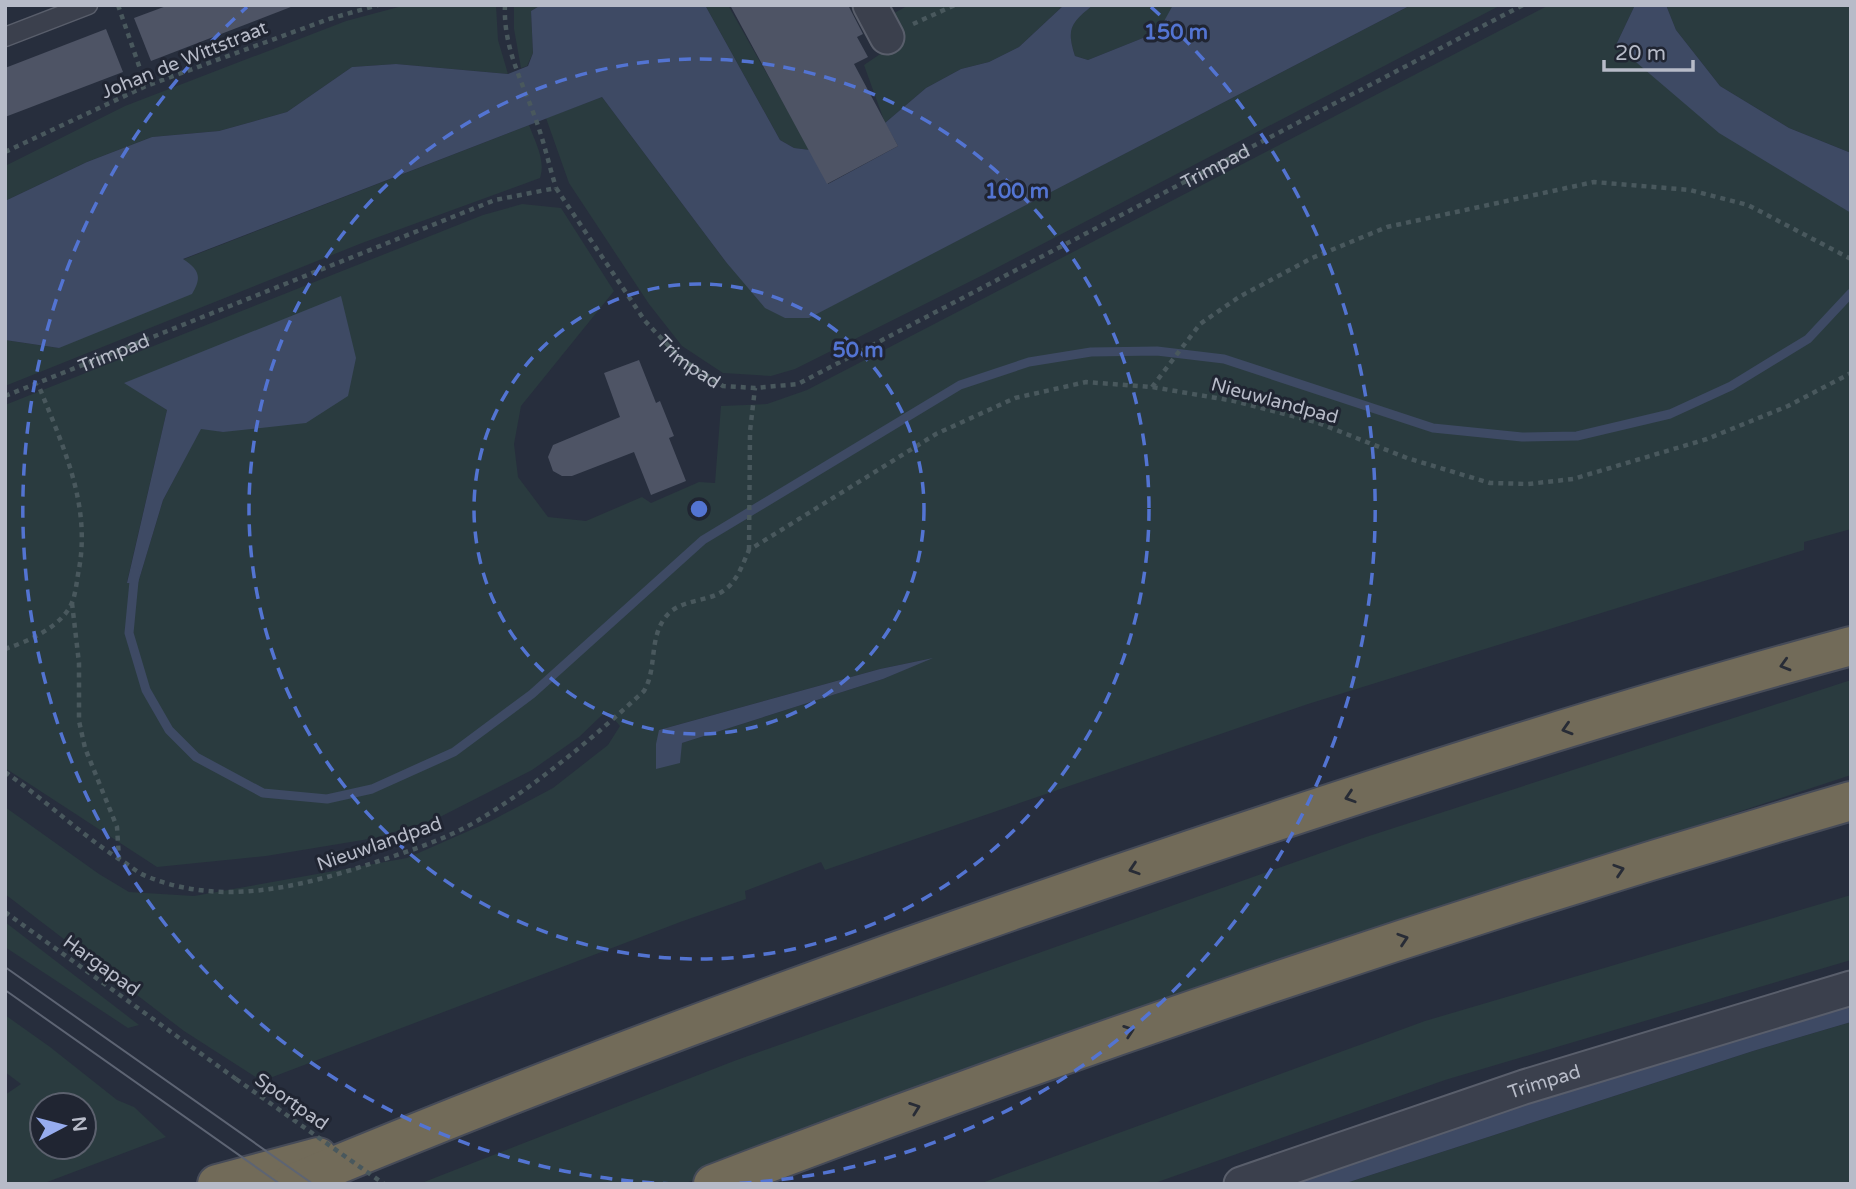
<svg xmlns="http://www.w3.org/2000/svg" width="1856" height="1189" font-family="'Varela Round',sans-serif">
  <rect width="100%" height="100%" fill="#272e3d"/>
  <!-- green -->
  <g fill="#2a3b3f" fill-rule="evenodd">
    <path d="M406,5H496L498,40L508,74L396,64L352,67L287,112L219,131L152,137L87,162L5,201V166L125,106L346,21Z"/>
    <path d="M514,5H541L531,11L533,53L527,66L521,68L514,29Z"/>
    <path d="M705,5H728L810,150L794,148L780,140Z"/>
    <path d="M909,5H1064L1019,47L989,62L961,69L926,88L885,123L864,65L895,44L883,19Z"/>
    <path d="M1093,5H1173L1174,6L1158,32L1088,60L1075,56C1066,28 1070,23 1093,5Z"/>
    <path d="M1411,5H1501L983,275L795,369L771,376L723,373L682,346L649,304L569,183L546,118L602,97L726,262L808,318Z"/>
    <path d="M1549,5H1635L1616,45L1851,213V291L1844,301L1851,296V529L1804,542V550L1308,704L825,870L821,862L745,891L746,899L683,921L262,1081L184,1031L5,894V807L99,874L129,892L194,896L407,858L489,822L553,788L608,745L620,726L608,712L601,716L579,737L532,770L436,819L375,838L266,856L157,867L5,768V405L483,215L522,204L561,208L614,291L521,406L514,444L518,477L548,517L586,521L642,497L651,503L699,482L715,483L721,406L767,404L807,390ZM125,382L223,432L201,428L163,500L138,583L127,582L167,410ZM928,659L883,679L682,743L659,730L880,669Z"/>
    <path d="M1666,5H1851V153L1789,128L1720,86L1676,30Z"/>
    <path d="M529,125C535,142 546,160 540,178L362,243L5,386V340L59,348L182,260Z"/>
    <path d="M1851,680V775L1394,925L683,1184H419L734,1061L1366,837Z"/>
    <path d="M1851,895V960L1445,1080L1152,1184H979L1425,1021Z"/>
    <path d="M5,922L139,1025L128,1028L5,947Z"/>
    <path d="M5,1015L50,1047L117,1100L134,1107L166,1137L42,1184H5V1095L21,1084L5,1072ZM42,1105H84V1147H42Z"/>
    <path d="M1851,1022V1184H1343L1753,1051Z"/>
  </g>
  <!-- water -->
  <g fill="#3e4a64">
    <path d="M541,5H705L780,140L794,148L810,150L828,184L898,146L885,123L926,88L961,69L989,62L1019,47L1064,5H1093C1071,23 1066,28 1075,56L1088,60L1158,32L1173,5H1411L809,318H785L765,308L726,262L602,97L183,259C198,269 203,276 192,294L59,348L5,340V201L87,162L152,137L219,131L287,112L352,67L396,64L508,74L528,66L533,53L531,11Z"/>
    <path d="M1635,5H1666L1676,30L1720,86L1789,128L1851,153V213L1719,133L1616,45Z"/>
    <path d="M341,296L356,358L348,396L306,423L223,432L201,429L163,500L138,583H127L167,410L124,383Z"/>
    <path d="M933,658L883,679L682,743L680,763L656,769V744L659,730L880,669Z"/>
    <path d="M1851,1003V1022L1753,1051L1343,1184H1289L1556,1095Z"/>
  </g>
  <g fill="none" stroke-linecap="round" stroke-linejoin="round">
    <!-- stream -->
    <path stroke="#3e4a64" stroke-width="9" d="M135,571L129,633L146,690L169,730L196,757L263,793L327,799L372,789L454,752L532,694L703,540L960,385L1029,362L1091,352L1157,351L1224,359L1433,428L1522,437L1577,436L1670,414L1731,386L1808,339L1851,293"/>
  </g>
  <!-- building -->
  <g fill="#4e5465">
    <path d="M169,5H296L151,61L134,18Z"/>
    <path d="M730,5H848L863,34L857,37L868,57L854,64L898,146L827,184Z"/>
    <path d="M106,29L123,72L5,117V68Z"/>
    <path d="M639,360L656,403L660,401L674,436L669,438L686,481L651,495L634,452L572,476H562L553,471L548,457L553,445L620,417L604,373Z"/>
  </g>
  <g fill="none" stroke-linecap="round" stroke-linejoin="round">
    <!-- service casing -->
    <g stroke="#595e6b" stroke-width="21">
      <path id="service" d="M5,37L88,5"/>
    </g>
    <!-- minor casing -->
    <g stroke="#595e6b" stroke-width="37">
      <g id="minor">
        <path d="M870,5L887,37"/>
        <path id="s2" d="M1241,1184L1524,1087L1851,988"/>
      </g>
    </g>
    <!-- motorway casing -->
    <g stroke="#464b58" stroke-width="42">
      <g id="motorway">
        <path d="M217,1184L318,1157"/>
        <path d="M291,1184C587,1060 888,951 1193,849C1411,776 1629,706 1851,646"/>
        <path d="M713,1184C1087,1041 1466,913 1851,801"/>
      </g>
    </g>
    <!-- path -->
    <g stroke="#49585d" stroke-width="4.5" stroke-dasharray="5 5" stroke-linecap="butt">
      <path d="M118,5L146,86"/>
      <path d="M505,5C503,47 522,81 536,120C544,142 549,165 556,188"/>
      <path d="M913,24L955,5"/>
      <path d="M5,152L146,86L329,19L378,5"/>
      <path d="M1152,387L1200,324L1239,297L1312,258L1387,227L1594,182L1690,190L1748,205L1851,259"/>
      <path id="s1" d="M5,396L495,200L556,188L645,321L681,359L723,386L755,388L798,384L1523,5"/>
      <path d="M749,550L750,431L755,388"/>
      <path d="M72,603L79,663V721L85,748L117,827L119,859"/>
      <path d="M5,649C29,641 64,626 73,600C76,591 77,579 79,569C91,503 62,444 38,384"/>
      <path d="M5,772C44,799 79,833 119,859C128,864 136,872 146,876C223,908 304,886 379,861C412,850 446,839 477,821C538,784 592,739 644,691C657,669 649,641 664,619C679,597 709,604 727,588C738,579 743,563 749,550L936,434L1015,398L1086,382L1152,387L1234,401L1316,422L1407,458L1490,483L1528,484L1573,479L1707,439L1788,406L1851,373"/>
      <path d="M5,912L236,1079"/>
    </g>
    <!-- service -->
    <use href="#service" stroke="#3b404d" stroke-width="18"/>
    <!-- minor -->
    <use href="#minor" stroke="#3b404d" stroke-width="33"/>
    <!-- motorway -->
    <use href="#motorway" stroke="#726b59" stroke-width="38"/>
    <!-- tram -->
    <g stroke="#5d6473" stroke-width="2">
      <path d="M5,967L313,1184"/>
      <path d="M5,990L280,1184"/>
    </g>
    <!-- path-bridge -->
    <path stroke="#49585d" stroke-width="4.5" stroke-dasharray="5 5" stroke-linecap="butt" d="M236,1079L384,1184"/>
  </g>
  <!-- one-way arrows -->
  <defs><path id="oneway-chevron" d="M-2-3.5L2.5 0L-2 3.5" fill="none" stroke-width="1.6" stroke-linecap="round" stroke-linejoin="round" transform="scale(1.75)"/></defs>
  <g stroke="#282c36">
    <use href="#oneway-chevron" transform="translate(1785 665) rotate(164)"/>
    <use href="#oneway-chevron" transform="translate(1567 729) rotate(163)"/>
    <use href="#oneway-chevron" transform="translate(1350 797) rotate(162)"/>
    <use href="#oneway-chevron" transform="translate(1134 869) rotate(162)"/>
    <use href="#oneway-chevron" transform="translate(1619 870) rotate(-18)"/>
    <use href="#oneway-chevron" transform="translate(1403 939) rotate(-18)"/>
    <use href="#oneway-chevron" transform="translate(1129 1031) rotate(-19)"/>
    <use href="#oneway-chevron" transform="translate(915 1108) rotate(-20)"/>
  </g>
  <!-- distance rings -->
  <g fill="none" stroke="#5374d2" stroke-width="3.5" stroke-dasharray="12 9">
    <circle cx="699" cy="509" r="225"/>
    <circle cx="699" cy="509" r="450"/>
    <path d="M675 1184A675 675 0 0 1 247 7M1151 7A675 675 0 0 1 723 1184"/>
  </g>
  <g text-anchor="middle" stroke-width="6" stroke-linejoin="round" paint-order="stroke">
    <!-- street labels -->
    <g font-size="19" fill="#b7bbc8" stroke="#202532">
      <text transform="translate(184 59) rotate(-22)" y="7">Johan de Wittstraat</text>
      <text dy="7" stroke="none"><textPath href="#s1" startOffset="1398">Trimpad</textPath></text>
      <text dy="7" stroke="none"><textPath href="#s1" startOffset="117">Trimpad</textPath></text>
      <text dy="7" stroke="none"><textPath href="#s1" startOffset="810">Trimpad</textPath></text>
      <text transform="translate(1275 400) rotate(15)" y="7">Nieuwlandpad</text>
      <text transform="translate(379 843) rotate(-19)" y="7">Nieuwlandpad</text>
      <text transform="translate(102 965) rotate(36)" y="7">Hargapad</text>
      <text dy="7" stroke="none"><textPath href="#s2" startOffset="320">Trimpad</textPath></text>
      <text transform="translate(292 1101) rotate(35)" y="7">Sportpad</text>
    </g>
  </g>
  <circle cx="699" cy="509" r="10" fill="#5374d2" stroke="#202532" stroke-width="3.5"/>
  <g font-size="21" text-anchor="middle" font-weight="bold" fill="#5374d2" stroke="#202532" stroke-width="6" stroke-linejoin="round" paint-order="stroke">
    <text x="1176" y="39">150 m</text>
    <text x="1017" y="198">100 m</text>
    <text x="858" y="357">50 m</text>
  </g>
  <!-- border -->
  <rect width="1856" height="1189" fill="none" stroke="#b7bbc8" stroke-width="14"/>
  <!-- north arrow -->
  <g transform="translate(63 1126) rotate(83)"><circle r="33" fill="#202532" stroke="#5c616e" stroke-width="2"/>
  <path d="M0-5L12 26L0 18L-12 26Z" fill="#96acee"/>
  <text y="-10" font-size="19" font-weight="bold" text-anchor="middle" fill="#b7bbc8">N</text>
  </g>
  <!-- scale -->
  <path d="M1604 60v10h89v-10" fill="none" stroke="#b7bbc8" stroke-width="3.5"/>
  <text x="1615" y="60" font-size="21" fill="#b7bbc8" stroke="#202532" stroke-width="5" paint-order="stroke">20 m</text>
</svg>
